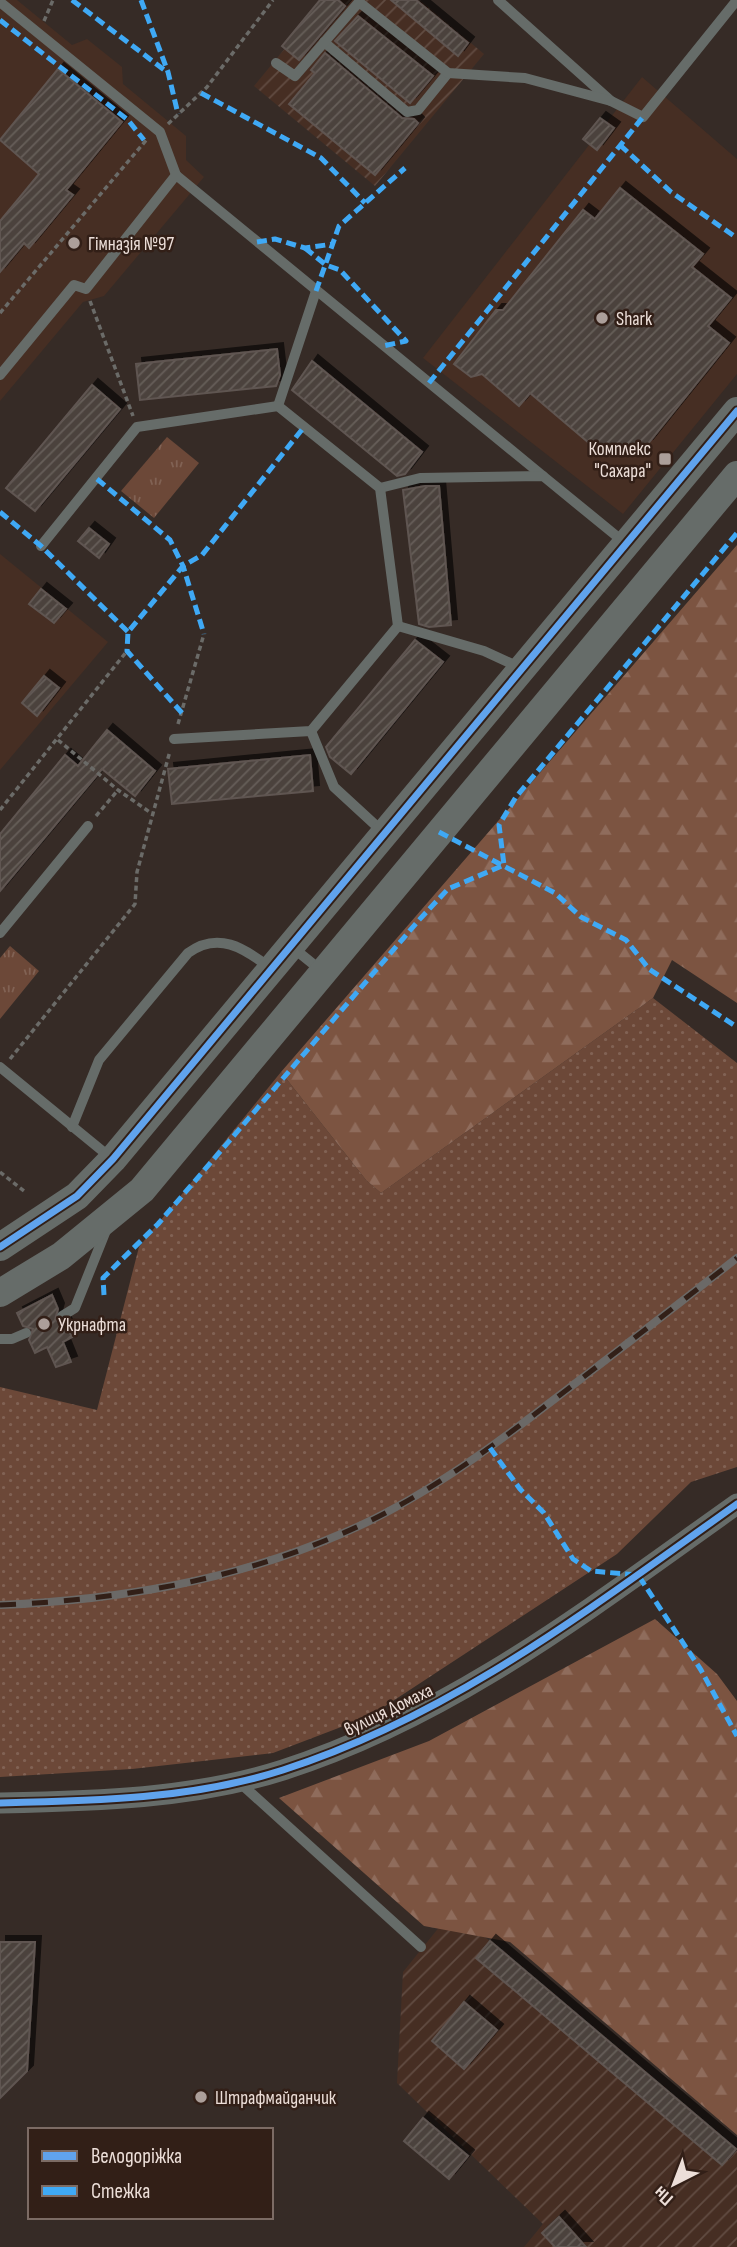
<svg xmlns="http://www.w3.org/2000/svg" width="737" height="2247" font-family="'Sofia Sans Condensed',sans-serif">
  <defs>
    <pattern id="industrial-furrows" width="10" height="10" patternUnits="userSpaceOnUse" patternTransform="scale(1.75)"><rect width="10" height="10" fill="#462e23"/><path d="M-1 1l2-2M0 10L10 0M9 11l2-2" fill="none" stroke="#614c42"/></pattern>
    <pattern id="grass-dots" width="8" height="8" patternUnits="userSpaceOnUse" patternTransform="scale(1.75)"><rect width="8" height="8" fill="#6c4838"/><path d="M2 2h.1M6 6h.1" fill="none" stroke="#816254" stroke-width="1.8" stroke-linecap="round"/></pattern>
    <pattern id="forest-firs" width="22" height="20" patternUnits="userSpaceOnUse" patternTransform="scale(1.75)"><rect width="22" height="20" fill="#7c5441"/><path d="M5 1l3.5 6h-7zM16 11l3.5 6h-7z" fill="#8f6c5c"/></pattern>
    <pattern id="park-tufts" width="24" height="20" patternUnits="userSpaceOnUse" patternTransform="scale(1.75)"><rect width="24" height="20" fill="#6c4838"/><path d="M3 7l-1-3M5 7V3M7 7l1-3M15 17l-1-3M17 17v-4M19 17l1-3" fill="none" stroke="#816254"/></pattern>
    <pattern id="building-hatch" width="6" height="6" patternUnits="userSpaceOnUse" patternTransform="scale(1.75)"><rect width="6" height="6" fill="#4c433e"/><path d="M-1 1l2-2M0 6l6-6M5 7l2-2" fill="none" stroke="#665e59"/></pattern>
    <filter id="shadow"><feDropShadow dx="6" dy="-6" stdDeviation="0" flood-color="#0009"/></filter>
  </defs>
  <rect width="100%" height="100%" fill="#362b26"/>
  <!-- built -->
  <g fill="#462e23">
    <path d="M0,0H17L72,45L87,39L122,67L123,84L186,136V160L204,177L104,296L83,302L0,401Z"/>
    <path d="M642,77L737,159V374L623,514L423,358Z"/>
    <path d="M0,554L108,642L0,770Z"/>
  </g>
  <!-- industrial -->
  <g fill="url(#industrial-furrows)">
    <path d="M325,0H420L484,54L375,186L254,86Z"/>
    <path d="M453,1910L737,2151V2247H524L543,2224L397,2083L403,1972Z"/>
  </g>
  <!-- grass -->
  <path fill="url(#grass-dots)" d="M653,998L737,1063V1467L691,1482L617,1554L370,1716L273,1753L132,1769L0,1777V1387L97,1410L139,1247L281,1072L366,1180L381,1193Z"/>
  <!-- forest -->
  <g fill="url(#forest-firs)">
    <path d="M737,545V1003L672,960L653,998L381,1193L366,1180L281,1072Z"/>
    <path d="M655,1619L717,1674L737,1701V2135L510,1942L424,1926L279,1798L429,1741Z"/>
  </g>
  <!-- park -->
  <g fill="url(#park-tufts)">
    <path d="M167,437L199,463L154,518L121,491Z"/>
    <path d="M10,946L39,971L0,1019V958Z"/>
  </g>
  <!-- building -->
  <g fill="url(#building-hatch)" stroke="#5f5551" stroke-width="2" filter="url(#shadow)">
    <path d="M320,0H338L345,6L299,60L282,46Z"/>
    <path d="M391,0H416L468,43L458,56Z"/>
    <path d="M358,16L433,76L410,103L335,41Z"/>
    <path d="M325,53L402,118L414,119L418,123L375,175L289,104L315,73L311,70Z"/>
    <path d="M58,69L122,122L66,190L73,195L29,248L24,243L0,272V221L39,174L0,140Z"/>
    <path d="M600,118L614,128L597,150L583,139Z"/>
    <path d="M620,188L703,254L692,267L731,298L708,326L729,343L647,445L615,456L602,454L530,393L519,406L482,374L471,377L454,364L496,310H503L583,210L595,219Z"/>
    <path d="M277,349L280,375L276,386L140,400L136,364Z"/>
    <path d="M312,361L422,452L405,474L397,476L292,390Z"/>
    <path d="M92,385L120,409L35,511L6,488Z"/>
    <path d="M425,486H439L451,625L429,627L419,624L403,490Z"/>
    <path d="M89,528L109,544L99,558L78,541Z"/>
    <path d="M41,589L66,609L54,623L29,604Z"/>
    <path d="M415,640L443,662L351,774L330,757L326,747Z"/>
    <path d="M44,676L59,688L37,716L22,703Z"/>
    <path d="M107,730L155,771L135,796L102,769L0,891V834L65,755L78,766Z"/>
    <path d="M310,755L313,791L172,804L168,769Z"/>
    <path d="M52,1295L58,1309L55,1320L65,1323L72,1337L63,1342L71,1362L56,1367L47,1347L35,1353L29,1340L33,1329L23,1326L17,1313Z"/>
    <path d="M490,1941L736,2149L722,2165L476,1958Z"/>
    <path d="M0,1942H35L27,2071L0,2098Z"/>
    <path d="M464,2002L497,2030L464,2069L432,2041Z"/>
    <path d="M423,2118L468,2156L449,2179L404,2141Z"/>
    <path d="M559,2217L586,2247H555L542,2233Z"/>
  </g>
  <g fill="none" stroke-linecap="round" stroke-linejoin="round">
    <!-- path -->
    <g stroke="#6b6b68" stroke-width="3.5" stroke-dasharray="5 3.5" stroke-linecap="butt">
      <path d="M44,21L53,0"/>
      <path d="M168,124L207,87L273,0"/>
      <path d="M90,301L133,416"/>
      <path d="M0,313L148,138"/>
      <path d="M178,724L204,634"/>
      <path d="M58,740L118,790L151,813"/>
      <path d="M0,810L127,651"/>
      <path d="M96,816L118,790"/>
      <path d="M10,1059L135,904L137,872L170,751"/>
      <path d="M0,1172L24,1191"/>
    </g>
    <!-- service -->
    <g stroke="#666c69" stroke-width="10">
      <path d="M498,0L611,101L643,117L737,0"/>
      <path d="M0,2L160,132L176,175"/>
      <path d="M324,42L407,112L418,110L448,73"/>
      <path d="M276,63L295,76L359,2L448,73L525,78L611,101"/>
      <path d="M0,375L74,285L86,289L176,175L543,476"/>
      <path d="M278,406L316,291"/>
      <path d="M380,488L420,478L543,476L625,543"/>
      <path d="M41,546L137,427L278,406L380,488L398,626L311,731L174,739"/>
      <path d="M398,626L484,651L521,668"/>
      <path d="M311,731L334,787L384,833"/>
      <path d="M0,933L88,826"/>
      <path d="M292,947L323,972"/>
      <path d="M0,1067L111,1158"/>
      <path d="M72,1127L99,1060L188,953C218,931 244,948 269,967"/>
      <path d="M62,1316L75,1308L107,1228"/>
      <path d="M0,1339H12L26,1333"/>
      <path d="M239,1782L421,1947"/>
    </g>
    <!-- minor -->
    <path stroke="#666c69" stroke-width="21" d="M0,1803C95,1801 192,1799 283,1770C452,1716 593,1606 737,1504"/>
    <!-- tertiary -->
    <g stroke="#666c69" stroke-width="28">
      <path d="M0,1247L77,1196L113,1159L737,411"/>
      <path d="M0,1293L61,1256L142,1190L737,475"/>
    </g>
    <!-- rail casing -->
    <g stroke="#6b6967" stroke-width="8">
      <path id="rail" d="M0,1605C118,1600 232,1581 341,1534C417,1502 487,1451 552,1401C614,1354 676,1306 737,1258"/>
    </g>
    <!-- rail -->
    <use href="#rail" stroke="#321f17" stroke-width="5" stroke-dasharray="16" stroke-linecap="butt"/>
    <!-- quiet -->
    <g stroke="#3fa9f5" stroke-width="5" stroke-dasharray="10 5" stroke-linecap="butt">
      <path d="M72,0L167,72"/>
      <path d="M141,0L168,72L178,114"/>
      <path d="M0,20L128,120L144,140"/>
      <path d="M201,93L321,158L365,203"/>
      <path d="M620,145L671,192L737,238"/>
      <path d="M257,242L275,239L305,248L333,244"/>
      <path d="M305,248L326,265L340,270L406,341L383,346"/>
      <path d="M316,291L339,226L405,168"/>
      <path d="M429,383L643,117"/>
      <path d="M97,479L170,540L183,566L204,634"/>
      <path d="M0,512L41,546L128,632"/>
      <path d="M182,713L127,651L128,632L183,566L202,555L304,427"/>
      <path d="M439,832L555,893L581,917L626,940L649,969L737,1027"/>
      <path d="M104,1295L103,1278L158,1224L419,920L448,889L504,865L499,825L516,797L737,533"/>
      <path d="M490,1448L520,1489L544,1513L573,1559L591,1571L638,1575L701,1670L737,1736"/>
    </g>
    <!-- cycleway casing -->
    <g stroke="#321f17" stroke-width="11">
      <g id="cycleway">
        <path d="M0,1247L77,1196L113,1159L737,411"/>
        <path d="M0,1803C95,1801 192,1799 283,1770C452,1716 593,1606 737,1504"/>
      </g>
    </g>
    <!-- cycleway -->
    <use href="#cycleway" stroke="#60a3ed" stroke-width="7"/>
  </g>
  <!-- markers -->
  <g fill="#ac9f9a" stroke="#321f17" stroke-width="2.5">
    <circle cx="74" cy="243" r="7"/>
    <circle cx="602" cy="318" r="7"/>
    <rect x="658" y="452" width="14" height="14" rx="3.5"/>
    <circle cx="44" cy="1324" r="7"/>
    <circle cx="201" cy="2097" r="7"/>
  </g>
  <g text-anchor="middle" stroke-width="5" stroke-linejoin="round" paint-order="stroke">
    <!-- poi labels -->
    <g font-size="19" fill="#ecded8" stroke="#321f17" text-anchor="start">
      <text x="88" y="250">Гімназія №97</text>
      <text x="616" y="325">Shark</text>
      <text x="651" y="455" text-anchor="end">Комплекс<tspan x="651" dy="22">"Сахара"</tspan></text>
      <text x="58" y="1331">Укрнафта</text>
      <text x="215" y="2104">Штрафмайданчик</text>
    </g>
    <!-- street labels -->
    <g font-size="19" fill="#ecded8" stroke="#321f17">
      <text transform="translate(388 1709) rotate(-26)" y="7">вулиця Домаха</text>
    </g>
  </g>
  <!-- legend -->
  <rect x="28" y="2128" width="245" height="91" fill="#321f17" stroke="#7c6b64" stroke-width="2"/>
  <rect x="42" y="2151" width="35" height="10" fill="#60a3ed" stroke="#7c6b64" stroke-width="2"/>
  <text x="91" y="2163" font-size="21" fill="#ecded8">Велодоріжка</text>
  <rect x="42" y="2186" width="35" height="10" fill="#3fa9f5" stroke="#7c6b64" stroke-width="2"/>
  <text x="91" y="2198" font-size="21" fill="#ecded8">Стежка</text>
  <!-- north arrow -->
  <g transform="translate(674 2184) rotate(222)" stroke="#321f17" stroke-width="5" paint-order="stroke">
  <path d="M0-5L12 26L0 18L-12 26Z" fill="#ecded8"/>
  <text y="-10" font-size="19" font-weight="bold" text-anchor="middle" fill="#ecded8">Пн</text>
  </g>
</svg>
